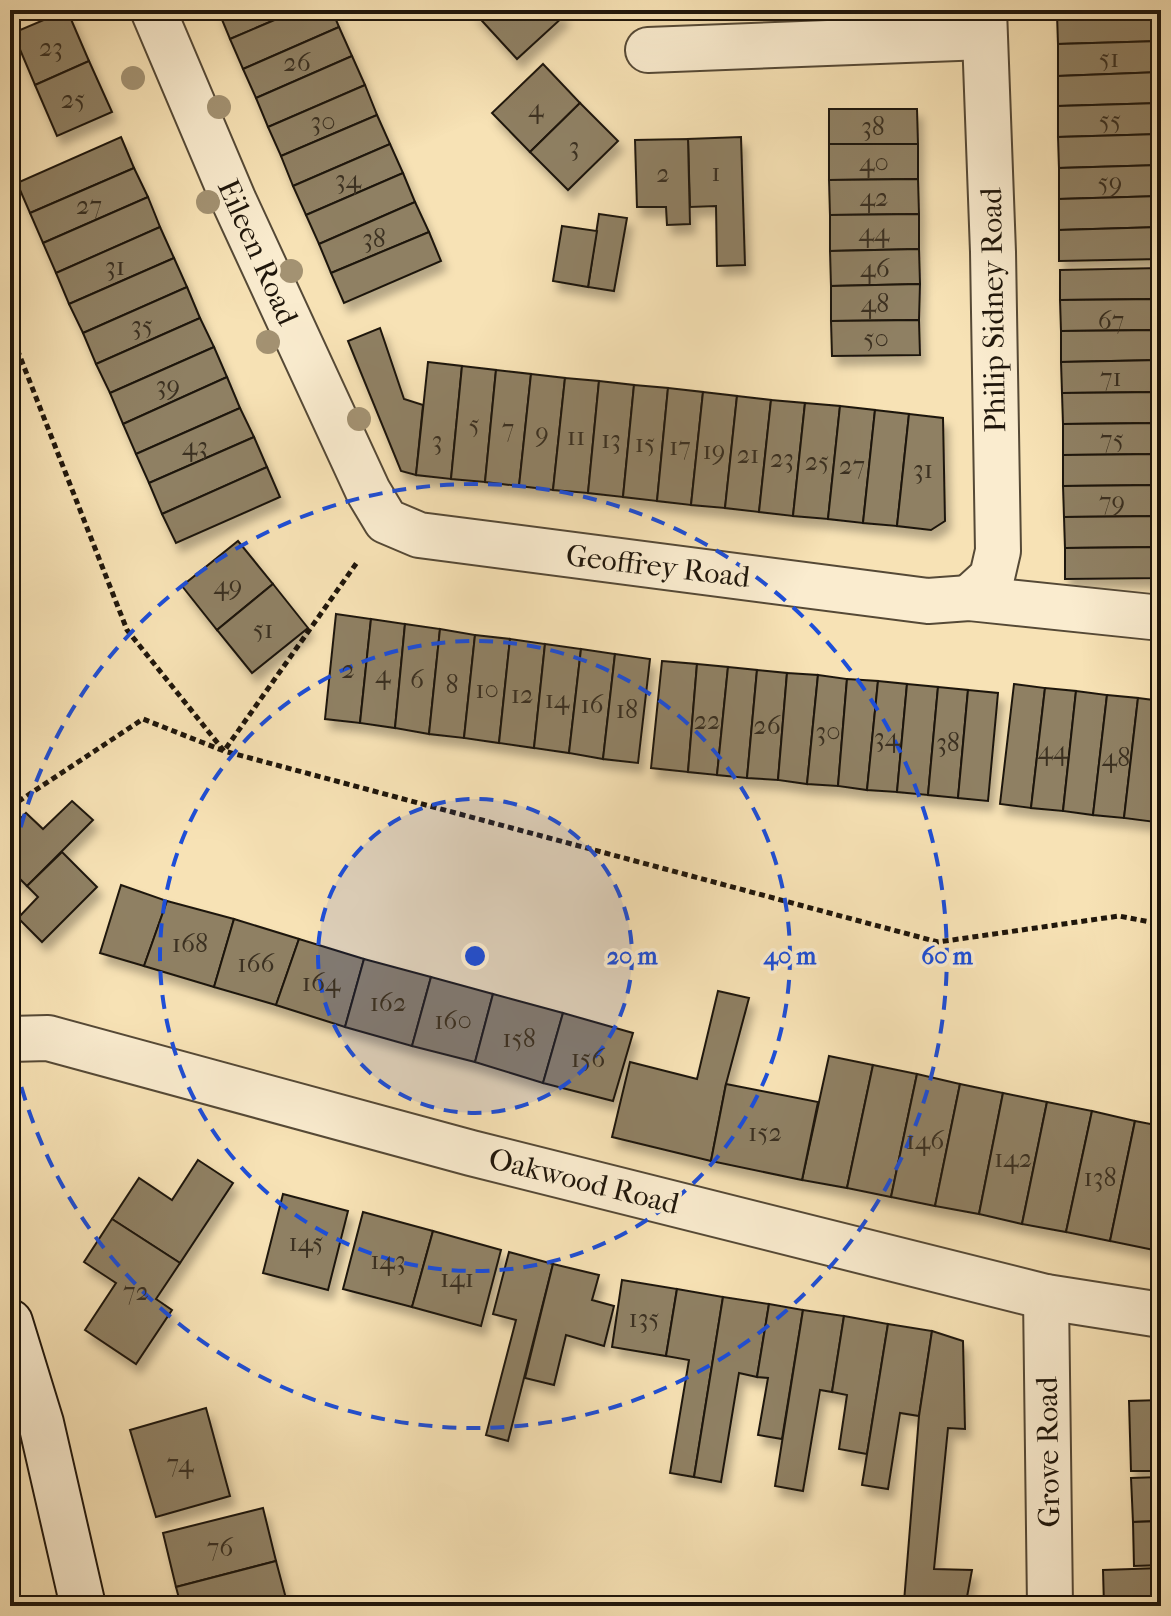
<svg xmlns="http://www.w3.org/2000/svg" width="1171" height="1616" font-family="'IM FELL French Canon',serif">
  <defs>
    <filter id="shadow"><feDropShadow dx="5" dy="9" stdDeviation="4" flood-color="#0004"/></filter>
  </defs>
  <rect width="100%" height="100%" fill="#f7e2b5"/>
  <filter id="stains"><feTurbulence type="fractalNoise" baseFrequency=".0025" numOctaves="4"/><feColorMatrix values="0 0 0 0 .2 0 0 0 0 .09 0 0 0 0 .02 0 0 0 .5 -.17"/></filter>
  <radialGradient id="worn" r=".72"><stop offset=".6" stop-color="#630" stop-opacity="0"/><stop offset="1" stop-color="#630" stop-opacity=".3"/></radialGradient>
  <!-- building -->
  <g fill="#8f8063" stroke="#1f160b" stroke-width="2" filter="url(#shadow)">
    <path d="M67,10L89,61L35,85L13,33Z"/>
    <path d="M218,10H298L230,39Z"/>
    <path d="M298,10H332L339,27L243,69L230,39Z"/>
    <path d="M472,10H559L564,16L517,59Z"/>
    <path d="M1057,10H1157L1057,14Z"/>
    <path d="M1161,10V41L1058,44L1057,14Z"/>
    <path d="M339,27L352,56L256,98L243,69Z"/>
    <path d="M1161,41V72L1058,76V44Z"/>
    <path d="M352,56L365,85L268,127L256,98Z"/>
    <path d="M89,61L112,112L57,136L35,85Z"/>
    <path d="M543,64L580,103L530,152L492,113Z"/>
    <path d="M1161,72V103L1058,106V76Z"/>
    <path d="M365,85L377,115L281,156L268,127Z"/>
    <path d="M580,103L618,141L568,190L530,152Z"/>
    <path d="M1161,103V134L1058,137V106Z"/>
    <path d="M829,109H917L918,144H829Z"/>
    <path d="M377,115L390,144L293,186L281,156Z"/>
    <path d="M1161,134V165L1059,168L1058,137Z"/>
    <path d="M121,137L134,168L30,213L17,183Z"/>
    <path d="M741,137L745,265L717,266L716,206L690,207L688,139Z"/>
    <path d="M688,139L690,224L667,225L666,207H637L635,140Z"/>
    <path d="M390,144L403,173L306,215L293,186Z"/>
    <path d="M829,144H918V179L829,180Z"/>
    <path d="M1161,165V196L1059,199V168Z"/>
    <path d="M134,168L148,197L43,243L30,213Z"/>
    <path d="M403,173L415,202L319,244L306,215Z"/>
    <path d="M918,179L919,214L830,215L829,180Z"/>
    <path d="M1161,196V227L1059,230V199Z"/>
    <path d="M148,197L160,227L56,273L43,243Z"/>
    <path d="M415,202L429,232L331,273L319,244Z"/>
    <path d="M599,214L627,218L614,291L588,287Z"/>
    <path d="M919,214V249L830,251V215Z"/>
    <path d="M562,226L597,231L588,287L553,281Z"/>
    <path d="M160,227L174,258L69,304L56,273Z"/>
    <path d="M1161,227V259L1059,261V230Z"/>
    <path d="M429,232L441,261L344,303L331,273Z"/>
    <path d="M919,249L920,284L831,286L830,251Z"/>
    <path d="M174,258L187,287L83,333L69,304Z"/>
    <path d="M1161,268V299L1060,300V270Z"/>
    <path d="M920,284L919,320L831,321V286Z"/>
    <path d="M187,287L200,318L96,364L83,333Z"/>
    <path d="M1161,299V330L1061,331L1060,300Z"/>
    <path d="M200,318L214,347L110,393L96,364Z"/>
    <path d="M919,320L920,355L832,356L831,321Z"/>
    <path d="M380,328L404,399L423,405L416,475L401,471L348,341Z"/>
    <path d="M1161,330V360L1061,362V331Z"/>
    <path d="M214,347L227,377L123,424L110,393Z"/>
    <path d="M1161,360V392L1062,393L1061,362Z"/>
    <path d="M428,362L462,366L451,479L416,475Z"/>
    <path d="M462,366L496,370L485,482L451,479Z"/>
    <path d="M496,370L531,374L519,486L485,482Z"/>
    <path d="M531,374L565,378L553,490L519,486Z"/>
    <path d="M227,377L240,408L136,454L123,424Z"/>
    <path d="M565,378L599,381L588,493L553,490Z"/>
    <path d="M599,381L634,385L623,497L588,493Z"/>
    <path d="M634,385L668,388L657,501L623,497Z"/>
    <path d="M668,388L703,392L691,505L657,501Z"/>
    <path d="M703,392L737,396L725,508L691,505Z"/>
    <path d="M1161,392V423L1063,424L1062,393Z"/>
    <path d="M737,396L771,400L759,512L725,508Z"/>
    <path d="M771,400L805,403L793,516L759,512Z"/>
    <path d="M805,403L840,406L828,519L793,516Z"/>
    <path d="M840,406L875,410L863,523L828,519Z"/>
    <path d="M240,408L254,437L149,483L136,454Z"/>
    <path d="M875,410L909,414L897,526L863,523Z"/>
    <path d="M909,414L943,418L945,521L931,530L897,526Z"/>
    <path d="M1161,423V454L1063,455V424Z"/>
    <path d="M254,437L267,467L162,514L149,483Z"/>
    <path d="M1161,454V485L1063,486V455Z"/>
    <path d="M267,467L280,497L176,543L162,514Z"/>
    <path d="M1161,485V516L1064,517L1063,486Z"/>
    <path d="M1161,516V547L1065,548L1064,517Z"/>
    <path d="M238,541L273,584L217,630L182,586Z"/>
    <path d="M1161,547V578L1065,579V548Z"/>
    <path d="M273,584L308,628L252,673L217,630Z"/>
    <path d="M336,614L371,619L360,723L325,719Z"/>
    <path d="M371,619L405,624L395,728L360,723Z"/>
    <path d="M405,624L440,629L429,734L395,728Z"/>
    <path d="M440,629L475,635L464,738L429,734Z"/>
    <path d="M475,635L510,639L499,743L464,738Z"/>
    <path d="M510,639L545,644L534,748L499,743Z"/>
    <path d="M545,644L581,649L569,753L534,748Z"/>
    <path d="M581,649L615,654L603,759L569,753Z"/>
    <path d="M615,654L650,659L638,763L603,759Z"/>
    <path d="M662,661L697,664L688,772L651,768Z"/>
    <path d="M697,664L728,667L717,775L688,772Z"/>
    <path d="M728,667L757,670L747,778L717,775Z"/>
    <path d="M757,670L787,673L778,780L747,778Z"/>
    <path d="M787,673L818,675L807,784L778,780Z"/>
    <path d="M818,675L847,679L838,786L807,784Z"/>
    <path d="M847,679L878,681L867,790L838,786Z"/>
    <path d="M878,681L907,684L897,792L867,790Z"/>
    <path d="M907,684L938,687L928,795L897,792Z"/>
    <path d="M1014,684L1045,688L1031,808L1000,804Z"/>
    <path d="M938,687L968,690L958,798L928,795Z"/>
    <path d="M1045,688L1076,691L1063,811L1031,808Z"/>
    <path d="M968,690L998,693L988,801L958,798Z"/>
    <path d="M1076,691L1107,695L1093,815L1063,811Z"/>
    <path d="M1107,695L1138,698L1124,818L1093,815Z"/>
    <path d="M1138,698L1161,701V771L1155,822L1124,818Z"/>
    <path d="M1161,771V823L1155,822Z"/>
    <path d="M72,801L93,820L27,886L16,875L10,881V829L26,813L43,829Z"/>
    <path d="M62,852L97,887L42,942L18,918L38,897L27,886Z"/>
    <path d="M121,885L167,901L144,966L100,953Z"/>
    <path d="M167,901L234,919L214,987L144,966Z"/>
    <path d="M234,919L299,939L276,1005L214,987Z"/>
    <path d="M299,939L364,959L345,1027L276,1005Z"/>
    <path d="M364,959L431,977L412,1046L345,1027Z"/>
    <path d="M431,977L493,994L475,1062L412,1046Z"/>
    <path d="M718,991L749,998L726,1084L711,1161L612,1137L630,1062L697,1079Z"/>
    <path d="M493,994L563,1013L543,1083L475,1062Z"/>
    <path d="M563,1013L633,1033L613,1101L543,1083Z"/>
    <path d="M829,1056L873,1065L847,1188L802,1180Z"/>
    <path d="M873,1065L917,1074L891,1197L847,1188Z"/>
    <path d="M917,1074L960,1084L935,1206L891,1197Z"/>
    <path d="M726,1084L818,1102L802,1180L711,1161Z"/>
    <path d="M960,1084L1003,1093L979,1214L935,1206Z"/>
    <path d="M1003,1093L1047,1102L1022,1224L979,1214Z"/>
    <path d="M1047,1102L1092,1111L1066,1232L1022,1224Z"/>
    <path d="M1092,1111L1135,1121L1110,1241L1066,1232Z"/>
    <path d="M1135,1121L1161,1126V1214L1154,1250L1110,1241Z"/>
    <path d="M198,1160L233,1183L180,1263L112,1219L139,1178L172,1200Z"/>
    <path d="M283,1194L348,1211L328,1290L263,1273Z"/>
    <path d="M363,1212L433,1231L412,1307L343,1289Z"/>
    <path d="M1161,1214V1252L1154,1250Z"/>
    <path d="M112,1219L180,1263L156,1299L172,1310L136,1364L85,1330L116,1283L84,1262Z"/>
    <path d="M433,1231L501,1250L481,1326L412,1307Z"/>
    <path d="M509,1252L553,1264L508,1441L486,1435L516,1320L493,1314Z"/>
    <path d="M553,1264L599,1275L592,1300L614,1306L604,1346L566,1335L554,1385L525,1378Z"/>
    <path d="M622,1280L677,1289L666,1356L612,1347Z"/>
    <path d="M677,1289L723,1297L694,1477L670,1473L689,1360L666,1356Z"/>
    <path d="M723,1297L769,1304L757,1377L739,1373L721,1482L694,1477Z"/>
    <path d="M769,1304L803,1310L782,1439L758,1435L768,1378L757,1377Z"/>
    <path d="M803,1310L844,1316L832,1392L820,1390L803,1491L775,1486Z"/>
    <path d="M844,1316L888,1324L867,1454L839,1449L847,1395L832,1392Z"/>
    <path d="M888,1324L932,1331L919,1416L900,1413L888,1489L862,1485Z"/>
    <path d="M932,1331L963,1341L965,1429L948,1428L934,1569L972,1570L967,1597L904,1602L919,1416Z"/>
    <path d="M1161,1400V1471H1131L1129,1401Z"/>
    <path d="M206,1408L230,1496L156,1517L130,1430Z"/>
    <path d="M1161,1477V1521L1133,1522L1131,1478Z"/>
    <path d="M263,1508L276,1561L176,1587L163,1533Z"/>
    <path d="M1161,1521V1565L1134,1566L1133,1522Z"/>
    <path d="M276,1561L288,1606H181L176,1587Z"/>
    <path d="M1161,1568V1606H1104L1103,1570Z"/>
  </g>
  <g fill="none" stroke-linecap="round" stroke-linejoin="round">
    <!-- street casing -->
    <g stroke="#554936" stroke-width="48">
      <g id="street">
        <path d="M153,10L234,201L368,491L386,521L419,535L928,601L969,598L1161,618"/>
        <path d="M648,50L984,37"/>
        <path d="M969,598L992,577L998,551L993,252L984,10"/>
        <path d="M10,1039L48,1038L471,1153L1046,1297L1161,1315"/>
        <path d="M1046,1297L1050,1606"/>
      </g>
    </g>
    <!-- secondary casing -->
    <g stroke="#1f160b" stroke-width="48">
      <path id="secondary" d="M10,1322L41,1423L83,1606"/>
    </g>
    <!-- path -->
    <g stroke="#1f160b" stroke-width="5" stroke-dasharray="6 4" stroke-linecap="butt">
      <path d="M10,331L127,630L224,751L938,942L1119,916L1161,924"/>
      <path d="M10,807L143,719L224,751L358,561"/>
    </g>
    <!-- street -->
    <use href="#street" stroke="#faeccf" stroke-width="44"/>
    <!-- secondary -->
    <use href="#secondary" stroke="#faeccf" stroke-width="44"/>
  </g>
  <!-- trees -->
  <g fill="#a39272">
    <circle cx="133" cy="78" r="12"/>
    <circle cx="219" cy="107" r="12"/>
    <circle cx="208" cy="202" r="12"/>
    <circle cx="291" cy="271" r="12"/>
    <circle cx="268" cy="342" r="12"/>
    <circle cx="359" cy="419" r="12"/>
  </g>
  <!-- distance rings -->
  <circle cx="475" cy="956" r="157" fill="#1d4ed8" fill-opacity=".12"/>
  <g fill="none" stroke="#1d4ed8" stroke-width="4" stroke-dasharray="14 10">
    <circle cx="475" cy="956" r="157"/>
    <circle cx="475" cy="956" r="315"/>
    <path d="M10 874A472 472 0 1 1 10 1038"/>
  </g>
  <g text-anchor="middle" stroke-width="7" stroke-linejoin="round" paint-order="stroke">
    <!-- number labels -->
    <g font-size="26" fill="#3b3021">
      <text x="51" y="56">23</text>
      <text x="1109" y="67">51</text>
      <text x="297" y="71">26</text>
      <text x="73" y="108">25</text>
      <text x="536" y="117">4</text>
      <text x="1110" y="129">55</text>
      <text x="323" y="130">30</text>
      <text x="873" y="135">38</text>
      <text x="574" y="155">3</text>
      <text x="874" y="171">40</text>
      <text x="716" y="181">1</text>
      <text x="663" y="182">2</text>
      <text x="348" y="188">34</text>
      <text x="1110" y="191">59</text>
      <text x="874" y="206">42</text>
      <text x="89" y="214">27</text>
      <text x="874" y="241">44</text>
      <text x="374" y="247">38</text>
      <text x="115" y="275">31</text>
      <text x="875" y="277">46</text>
      <text x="875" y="312">48</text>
      <text x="1111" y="329">67</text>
      <text x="142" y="334">35</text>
      <text x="876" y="347">50</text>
      <text x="1111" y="386">71</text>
      <text x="168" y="394">39</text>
      <text x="474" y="433">5</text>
      <text x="508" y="437">7</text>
      <text x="542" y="441">9</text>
      <text x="576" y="445">11</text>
      <text x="611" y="448">13</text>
      <text x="1112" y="448">75</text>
      <text x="437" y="449">3</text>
      <text x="645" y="452">15</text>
      <text x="195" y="455">43</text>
      <text x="680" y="455">17</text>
      <text x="714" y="459">19</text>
      <text x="748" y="463">21</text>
      <text x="782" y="467">23</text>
      <text x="817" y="470">25</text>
      <text x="852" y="474">27</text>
      <text x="923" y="478">31</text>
      <text x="1112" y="510">79</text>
      <text x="228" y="594">49</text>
      <text x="263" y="638">51</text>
      <text x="348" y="678">2</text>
      <text x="383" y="683">4</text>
      <text x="417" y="688">6</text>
      <text x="452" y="693">8</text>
      <text x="487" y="698">10</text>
      <text x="522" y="703">12</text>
      <text x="557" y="708">14</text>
      <text x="592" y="713">16</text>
      <text x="627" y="718">18</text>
      <text x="707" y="729">22</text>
      <text x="767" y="734">26</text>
      <text x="828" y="740">30</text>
      <text x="887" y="746">34</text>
      <text x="948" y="751">38</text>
      <text x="1053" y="759">44</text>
      <text x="1116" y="766">48</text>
      <text x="190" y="952">168</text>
      <text x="256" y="972">166</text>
      <text x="321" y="991">164</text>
      <text x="388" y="1011">162</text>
      <text x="453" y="1029">160</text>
      <text x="519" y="1047">158</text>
      <text x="588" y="1067">156</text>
      <text x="765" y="1141">152</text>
      <text x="925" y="1149">146</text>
      <text x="1013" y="1167">142</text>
      <text x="1100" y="1186">138</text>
      <text x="306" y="1251">145</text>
      <text x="388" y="1269">143</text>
      <text x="457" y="1287">141</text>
      <text x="136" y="1300">72</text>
      <text x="644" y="1327">135</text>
      <text x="180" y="1472">74</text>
      <text x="220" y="1556">76</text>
    </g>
    <!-- street labels -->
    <g font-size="30" fill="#1f160b" stroke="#faeccf">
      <text transform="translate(258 252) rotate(66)" y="10">Eileen Road</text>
      <text transform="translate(993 310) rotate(-91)" y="10">Philip Sidney Road</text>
      <text transform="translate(658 566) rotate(7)" y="10">Geoffrey Road</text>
      <text transform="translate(584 1181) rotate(14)" y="10">Oakwood Road</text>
      <text transform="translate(1048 1452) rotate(-91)" y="10">Grove Road</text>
    </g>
  </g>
  <circle cx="475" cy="956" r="12" fill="#1d4ed8" stroke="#faeccf" stroke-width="4"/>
  <g font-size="24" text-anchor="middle" font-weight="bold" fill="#1d4ed8" stroke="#faeccf" stroke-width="7" stroke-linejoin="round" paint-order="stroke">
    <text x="632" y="964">20 m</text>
    <text x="790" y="964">40 m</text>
    <text x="947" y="964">60 m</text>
  </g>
  <!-- margin -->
  <rect width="1171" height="1616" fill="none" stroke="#f7e2b5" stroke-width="40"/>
  <rect x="12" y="12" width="1147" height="1592" fill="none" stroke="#1f160b" stroke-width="4"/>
  <rect x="20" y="20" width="1131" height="1576" fill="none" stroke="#1f160b" stroke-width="2"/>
  <rect width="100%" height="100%" filter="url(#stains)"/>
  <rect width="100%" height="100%" fill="url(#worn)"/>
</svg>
